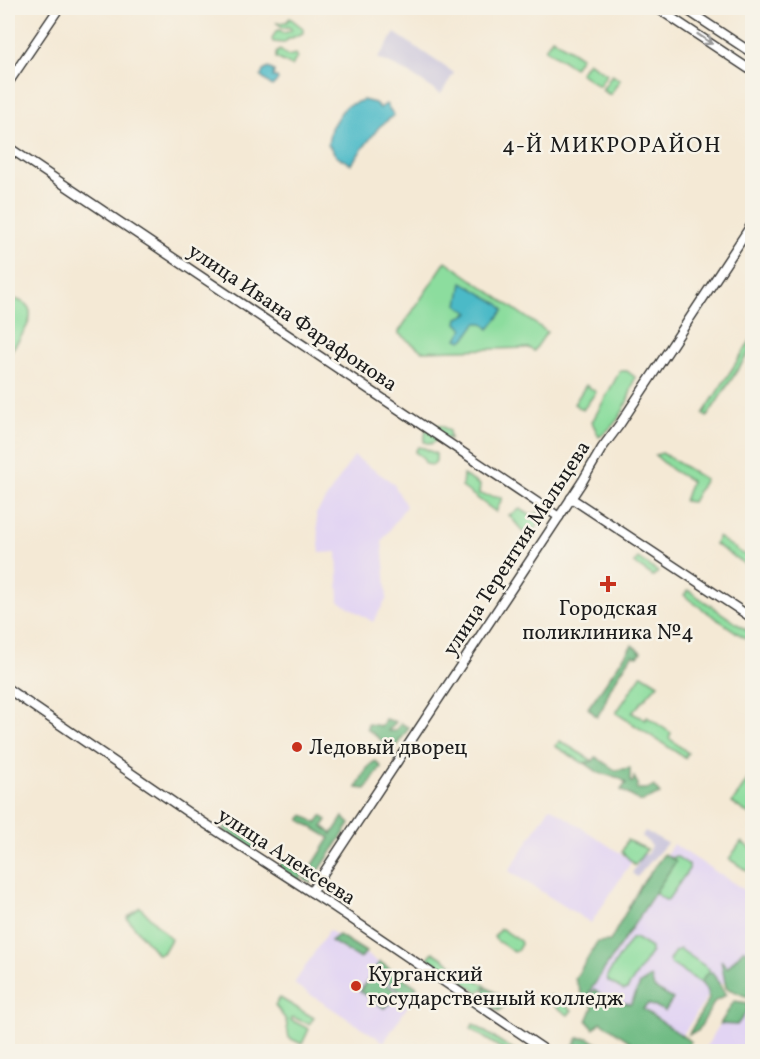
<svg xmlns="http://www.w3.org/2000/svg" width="760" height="1059" font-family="Vollkorn,serif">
  <rect width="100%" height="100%" fill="#f7f3e8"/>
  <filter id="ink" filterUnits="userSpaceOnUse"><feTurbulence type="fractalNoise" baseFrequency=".0167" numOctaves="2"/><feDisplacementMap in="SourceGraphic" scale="12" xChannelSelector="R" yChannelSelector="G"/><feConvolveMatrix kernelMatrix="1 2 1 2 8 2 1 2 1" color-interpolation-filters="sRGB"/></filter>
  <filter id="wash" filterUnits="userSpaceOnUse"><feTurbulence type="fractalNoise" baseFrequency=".008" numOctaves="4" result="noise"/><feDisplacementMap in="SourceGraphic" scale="24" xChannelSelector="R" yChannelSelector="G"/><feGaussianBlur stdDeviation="1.35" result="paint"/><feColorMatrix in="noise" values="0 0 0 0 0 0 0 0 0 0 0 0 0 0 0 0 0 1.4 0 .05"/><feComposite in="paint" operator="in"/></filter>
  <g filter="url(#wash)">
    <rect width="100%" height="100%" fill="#f4e9d5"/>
    <!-- built -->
    <g fill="#e2d4f3">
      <path d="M354,456L393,483L406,506L382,541L387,598L373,622L339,601L337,552L320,553L316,514Z"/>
      <path d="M550,807L632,861L591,923L509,871Z"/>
      <path d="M673,844L752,895V975L750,980L716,984L672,1051H668L580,992Z"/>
      <path d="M329,930L419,989L384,1042L294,984Z"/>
      <path d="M733,1003L752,1005V1051L703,1052Z"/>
    </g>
    <!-- industrial -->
    <g fill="#c5c0da">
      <path d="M395,33L454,73L441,94L407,72L378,58Z"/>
      <path d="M645,831L667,843L637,877L632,873L638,864L637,859L642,853L647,855L651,845L642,836Z"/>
    </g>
    <!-- green -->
    <g fill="#8cdd9e" stroke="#547c5d" stroke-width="1.5">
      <path d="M290,18L303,28V33L287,40L284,43L273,42L272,39L276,31L280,30L284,33L291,31V29L288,27L284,28L277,23L286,22Z"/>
      <path d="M552,38L581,57L574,68L545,49Z"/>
      <path d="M280,50L288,56L295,54L297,57L292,66L276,58V53Z"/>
      <path d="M588,62L607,74L599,86L580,73Z"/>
      <path d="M612,75L620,80L610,95L602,90Z"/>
      <path d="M446,261L547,332L534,351L529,348L422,351L398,333Z"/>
      <path d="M14,299C49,307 18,340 8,355V300Z"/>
      <path d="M752,338V348L707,417L703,414Z"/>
      <path d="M620,371H627L635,377C628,402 622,422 599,437L592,422Z"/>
      <path d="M586,385L596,392L583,410L574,404Z"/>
      <path d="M433,424L442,426L449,431L450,439L442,437L431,444L424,442L426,429L436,432Z"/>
      <path d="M418,447L424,448L436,454V461L433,465L426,464L422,457L415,452Z"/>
      <path d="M662,453L705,479L692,502L684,501L691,481L672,470L655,455Z"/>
      <path d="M463,475L480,485L479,494L502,498L496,512L462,487Z"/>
      <path d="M520,509L530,515L539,512L541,522L533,531L524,533L509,515Z"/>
      <path d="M718,537L752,560V569L715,544Z"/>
      <path d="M638,558L658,572L653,576L634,563Z"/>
      <path d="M688,590L752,634V643L691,601L684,595Z"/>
      <path d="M642,674L658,684L632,713L646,720L647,717L671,733L669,738L688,753L685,758L616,713Z"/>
      <path d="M560,741L593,761L583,763L555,746Z"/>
      <path d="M752,773V816L732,803Z"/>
      <path d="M627,840L647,849L635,865L622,852Z"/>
      <path d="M741,842L752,849V874L729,859Z"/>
      <path d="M676,856L689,865V869L667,901L653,892L660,876L673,857Z"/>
      <path d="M140,907L171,939L163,953L157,954L127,918Z"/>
      <path d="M500,929H502L520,941L521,944L517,951L514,952L496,940L494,937Z"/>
      <path d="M635,938L651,948V953L627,989L623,990L608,981L607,976L631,939Z"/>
      <path d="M680,949L709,969L710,974L705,981L701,983L671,964L669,960L675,951Z"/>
      <path d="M433,952L486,986L478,992L428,958Z"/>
      <path d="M550,995L572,1010L568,1015L548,1001Z"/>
      <path d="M280,998L314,1018L309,1024L292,1017L291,1020L309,1029L302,1044L289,1038L286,1020L275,1005Z"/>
      <path d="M473,1024L515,1051H505L471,1029Z"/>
    </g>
    <!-- forest -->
    <g fill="#71bc85" stroke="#466c50" stroke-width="1.5">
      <path d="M632,645L641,652L638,656L632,655L611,687L603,707L597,717L588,708Z"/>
      <path d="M385,719L396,722L388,731H395L401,723L409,728L396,746L386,744L367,729L368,724L382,726Z"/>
      <path d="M596,757L615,770L630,768V782H633L634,777L638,784L637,789H647L654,786L660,794L641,802L621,790L626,783L620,778L599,773L585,763L593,761Z"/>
      <path d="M376,761L381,767L366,789L357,788C361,779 366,765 376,761Z"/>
      <path d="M304,815L316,823L321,816L327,820L323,826L332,834L343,817L350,824L311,883L304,879L330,838L300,820Z"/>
      <path d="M226,825L258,843L252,851L223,830Z"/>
      <path d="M664,854L676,861L584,1000L575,979L597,942L610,941L641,885Z"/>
      <path d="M282,861L303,874L298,882L279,868Z"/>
      <path d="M339,935L366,952L360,959L331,941Z"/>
      <path d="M744,949L752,955V992L750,998L726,988L721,960L727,968Z"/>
      <path d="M380,962L417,987L412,994L407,995L386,980L375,968Z"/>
      <path d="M712,972L726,995L715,1001L698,1031L689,1034L709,999L706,989L701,983L705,975Z"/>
      <path d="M371,976H374L399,993L396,1000L384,1008L360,991Z"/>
      <path d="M651,977L654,988L673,999L665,1011L648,1004L643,1009L691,1042L683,1051H644L601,1022L594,1029L587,1021L593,1007L587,998L594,990L610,1001L631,1004L640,984Z"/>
      <path d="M486,987L509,1001L499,1011L487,1004L482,995Z"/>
      <path d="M734,1001L748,1003L747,1011L737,1025L720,1024Z"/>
      <path d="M578,1038H589L604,1048L601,1051H570Z"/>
    </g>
    <!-- water -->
    <g fill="#4cbac7" stroke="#346b72" stroke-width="1.5">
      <path d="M268,68L274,71L273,77H277L278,80L272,86L261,77L263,71Z"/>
      <path d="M363,100L375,103L380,108L386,104L394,115L379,127L351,164L337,157L328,144L331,128L339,115L346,106Z"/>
      <path d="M462,282L499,304L504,310L489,329L483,323H476L465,339L461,341L457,339L463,329L457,323L458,318L469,313L458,305Z"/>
    </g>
  </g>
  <g filter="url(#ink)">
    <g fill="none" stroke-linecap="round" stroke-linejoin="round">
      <!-- secondary casing -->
      <g stroke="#3c3b38" stroke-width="11">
        <g id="secondary">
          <path d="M657,8L752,71"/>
          <path d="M684,8L752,53"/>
          <path d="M8,83L59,8"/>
          <path d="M8,147L559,517"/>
          <path d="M571,498L752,618"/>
          <path d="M8,689L189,813L334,907L548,1052"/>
          <path d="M311,892L582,482L602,448L620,424L752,224"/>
        </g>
      </g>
      <!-- secondary -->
      <use href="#secondary" stroke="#fff" stroke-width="8"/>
    </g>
    <!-- one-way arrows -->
    <defs><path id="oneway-shaft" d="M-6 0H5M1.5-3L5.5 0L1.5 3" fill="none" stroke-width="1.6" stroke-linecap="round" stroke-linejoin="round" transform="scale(1.5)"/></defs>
    <use stroke="#999" href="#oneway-shaft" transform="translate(705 39) rotate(34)"/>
  </g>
  <!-- markers -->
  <g fill="#c8321e" stroke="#f7f3e8" stroke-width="2">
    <path d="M605 575h6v6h6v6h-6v6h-6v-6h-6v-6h6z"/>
    <circle cx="297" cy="747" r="6"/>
    <circle cx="356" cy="986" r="6"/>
  </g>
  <g text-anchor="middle" stroke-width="5" stroke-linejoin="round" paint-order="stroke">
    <!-- street labels -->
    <g font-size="21" fill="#1c1c1c" stroke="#f7f3e8">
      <text transform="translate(293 317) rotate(34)" y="7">улица Ивана Фарафонова</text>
      <text transform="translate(516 548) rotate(-57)" y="7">улица Терентия Мальцева</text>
      <text transform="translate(287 856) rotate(33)" y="7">улица Алексеева</text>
    </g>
    <!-- poi labels -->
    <g font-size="21" fill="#1c1c1c" stroke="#f7f3e8" text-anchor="start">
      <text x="608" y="615" text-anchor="middle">Городская<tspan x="608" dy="24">поликлиника №4</tspan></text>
      <text x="309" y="754">Ледовый дворец</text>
      <text x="368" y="981">Курганский<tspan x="368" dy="24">государственный колледж</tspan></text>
    </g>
    <!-- neighbourhood labels -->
    <g font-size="22" letter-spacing="1.5" fill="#1c1c1c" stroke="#f7f3e8">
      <text x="612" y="152">4-Й МИКРОРАЙОН</text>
    </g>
  </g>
  <!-- margin -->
  <rect width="760" height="1059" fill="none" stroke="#f7f3e8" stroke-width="30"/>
</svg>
